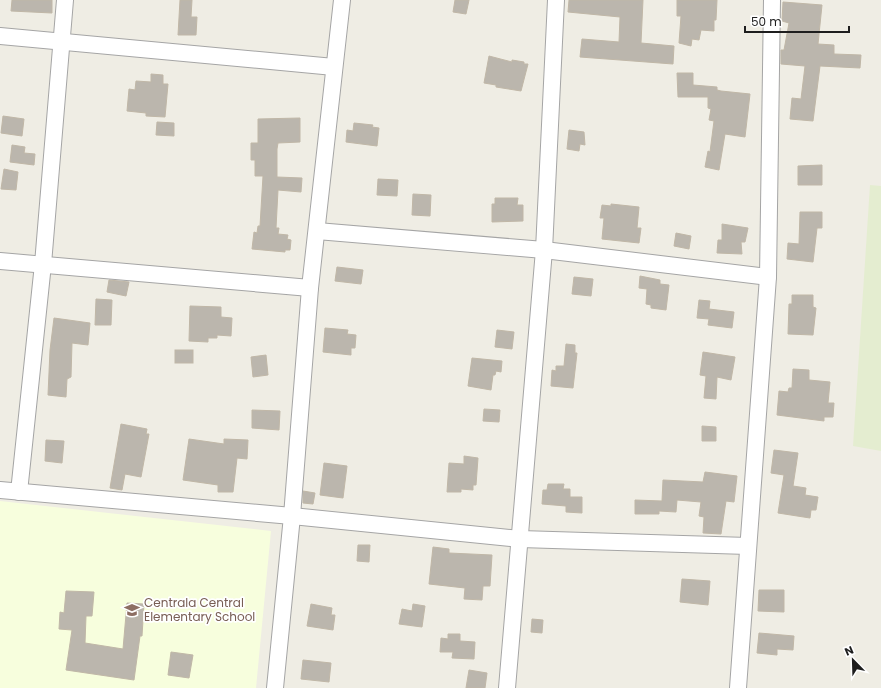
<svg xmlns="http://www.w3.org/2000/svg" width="881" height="688" font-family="Poppins,sans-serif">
  <rect width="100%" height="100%" fill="#efede4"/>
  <!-- education -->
  <path fill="#f7fedd" d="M0,501L271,531L256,688H0Z"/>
  <!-- farmland -->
  <path fill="#e4edd0" d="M870,185L881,186V451L853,446Z"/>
  <!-- building -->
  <g fill="#bbb6ad" stroke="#c0b7a7">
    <path d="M12,0H52V13L11,11Z"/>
    <path d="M180,0H192L191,17H197L196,35H178Z"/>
    <path d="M455,0H469L466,14L453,12Z"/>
    <path d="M569,0H643L641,43L674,46L673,64L580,57L582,39L619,42L620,17L568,12Z"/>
    <path d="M677,0H717L716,20H714V31L701,30L699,40L692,39L691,46L679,43L681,16H677Z"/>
    <path d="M783,2L822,5L818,44L834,45V54L861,55L860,68L820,66L813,121L790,119L792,98L801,99L805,66L781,64V50H784L789,23L782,21Z"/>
    <path d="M489,56L512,62V60L524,62V64H528L521,91L496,87V85L484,83Z"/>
    <path d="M677,73H693V85L717,87V90L721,91L750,94L745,137L725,134L719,170L705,167L708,151L710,152L714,121L709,120L711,109L708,108V97H678Z"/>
    <path d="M151,74L163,75V84H168L165,117L146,116V113L127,111L129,89L135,90L136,81L151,82Z"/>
    <path d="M3,116L24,119L22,136L1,133Z"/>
    <path d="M300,118V142L278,143L277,149V177L302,178L301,192L278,190L276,228H279L278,234L288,235L287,239L291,240L290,250H285V252L252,249L254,232L257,233L258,226H260L263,176H255V160H251V143H258V119Z"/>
    <path d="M157,122L174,123V136L156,135Z"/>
    <path d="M354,123L373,125L372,127L379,128L377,146L346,142L347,130L353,131Z"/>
    <path d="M569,130L584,132L585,145L580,144L579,151L567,149Z"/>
    <path d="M12,145L25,147L24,153L35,154L34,165L10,162Z"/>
    <path d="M822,165V185H798V166Z"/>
    <path d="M4,169L18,172L16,190L1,189Z"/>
    <path d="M378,179L398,180L397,196L377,195Z"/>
    <path d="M413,194L431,195L430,216L412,215Z"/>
    <path d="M495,198H518L517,205H523V221L492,222V204H495Z"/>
    <path d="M611,204L639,207L637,228H641L639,243L602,239L604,218H600L602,205L611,206Z"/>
    <path d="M800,212H822V228H817L813,262L787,259L788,243L799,244Z"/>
    <path d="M722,224L748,228L745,242H741L742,254L717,253L718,240H722Z"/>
    <path d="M676,233L691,236L689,249L674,246Z"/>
    <path d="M337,267L363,270L361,284L335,281Z"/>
    <path d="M640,276L660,280V284L669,285L666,310L651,308V305L646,304L647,289L639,288Z"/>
    <path d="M574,277L593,279L591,296L572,294Z"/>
    <path d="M109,280L129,282L126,296L107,292Z"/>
    <path d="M792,295H813V307L816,308L813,335L788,334L789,304H792Z"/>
    <path d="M96,299L112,300L111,325H95Z"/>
    <path d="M699,300L710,301L709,309L734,312L732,328L708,325L709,319L697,318Z"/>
    <path d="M190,306L221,307V317L232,318L231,336L217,335V338H208V342L189,341Z"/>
    <path d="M54,318L90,323L88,345L72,343L71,377L67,379L66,397L48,395L50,350Z"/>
    <path d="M325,328L348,330L347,334L356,335L355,348H351V355L323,352Z"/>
    <path d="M497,330L514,332L512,349L495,347Z"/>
    <path d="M566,344L575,345V353H577L573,388L551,386L552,370L556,371V366H564Z"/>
    <rect x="175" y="350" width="18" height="13"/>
    <path d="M703,352L735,357L731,380L717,377L716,399L704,398L706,376L700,375Z"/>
    <path d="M266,355L268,375L253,377L251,357Z"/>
    <path d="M472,358L502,361L501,372L496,371L495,375H493L491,390L468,386Z"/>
    <path d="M793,369L809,370V380L830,382L828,403H834L833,417H824V421L777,415L779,391L788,392L789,388H792Z"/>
    <path d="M484,409L500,410L499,422L483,421Z"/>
    <path d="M252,410L280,411L279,430L252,428Z"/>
    <path d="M121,424L147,429L146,434H149L141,477L125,474L122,490L110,488Z"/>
    <path d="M702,426L716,427V441H702Z"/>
    <path d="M189,439L224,444V439L248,440L247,459L237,458L233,492H218V485L183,480Z"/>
    <path d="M46,440L64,441L62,463L45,461Z"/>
    <path d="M774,450L798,453L793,486L806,488L805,495L818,497L816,510H811L810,518L778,513L784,475L771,473Z"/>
    <path d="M464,456L478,458L476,485H473V490L461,489V492H447L449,463L464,464Z"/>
    <path d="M324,463L347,466L343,498L320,495Z"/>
    <path d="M705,472L737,476L734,502L726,501L721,534L703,533L704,517L699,516L701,502L677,500L676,512L659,511V514H635V500L662,501L663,480L703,482Z"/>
    <path d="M548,484H564L563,489H570V497H582V513L566,512V506L542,504L543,490H547Z"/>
    <path d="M303,491L315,493L313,504L303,503Z"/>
    <path d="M358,545H370L369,562L357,561Z"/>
    <path d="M433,547L449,549V553L492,555L490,586H483L482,600L464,599L465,588L429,584Z"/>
    <path d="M682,579L710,581L708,605L680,602Z"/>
    <path d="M759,590H784V612L758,611Z"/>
    <path d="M66,591L94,592L92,616H86L85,643L123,649L127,603L144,604L142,636H140L134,680L66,670L72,630L59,629L60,612L64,613Z"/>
    <path d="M311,604L332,608L331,615H335L333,630L307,626Z"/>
    <path d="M413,604L425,606L422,627L399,624L402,609L412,611Z"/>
    <path d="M532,619L543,620L542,633L531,632Z"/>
    <path d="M759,633L794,636L793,650L777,649V655L757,653Z"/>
    <path d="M448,634H460V641L475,642L474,659L452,658L453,652H440L441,638L448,639Z"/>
    <path d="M171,652L193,655L189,678L168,675Z"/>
    <path d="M303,660L331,663L329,682L301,679Z"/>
    <path d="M469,670L487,673L485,688H466Z"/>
  </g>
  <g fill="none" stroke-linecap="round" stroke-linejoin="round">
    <!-- street casing -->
    <g stroke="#a5a5a5" stroke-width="18">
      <g id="street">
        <path d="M0,36L334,67"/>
        <path d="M317,231L544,250L768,277"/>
        <path d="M0,261L310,288"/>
        <path d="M0,490L292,516L520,539L748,546"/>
        <path d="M19,492L43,264L65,0"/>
        <path d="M275,688L292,516L310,288L342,0"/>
        <path d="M507,688L544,250L556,0"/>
        <path d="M738,688L768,277L772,0"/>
      </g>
    </g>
    <!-- street -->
    <use href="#street" stroke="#fff" stroke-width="16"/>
  </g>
  <!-- icons -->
  <defs>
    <g id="school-bare" transform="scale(1.2)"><path d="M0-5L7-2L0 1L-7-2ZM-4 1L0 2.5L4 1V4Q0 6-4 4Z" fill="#8d6e63" stroke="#fff" stroke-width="2.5" paint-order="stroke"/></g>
  </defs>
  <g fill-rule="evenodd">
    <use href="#school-bare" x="132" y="610"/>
  </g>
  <g text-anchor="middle" stroke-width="3.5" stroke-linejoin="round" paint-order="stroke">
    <!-- education labels -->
    <g font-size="12" fill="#785e54" stroke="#fff" text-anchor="start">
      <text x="144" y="607">Centrala Central<tspan x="144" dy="14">Elementary School</tspan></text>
    </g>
  </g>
  <!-- north arrow -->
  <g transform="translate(853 660) rotate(337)" stroke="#ffffff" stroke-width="3" paint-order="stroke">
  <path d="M0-3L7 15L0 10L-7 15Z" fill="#1e1e1e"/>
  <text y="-6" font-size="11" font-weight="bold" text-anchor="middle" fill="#1e1e1e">N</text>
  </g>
  <!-- scale -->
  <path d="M745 26v6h104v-6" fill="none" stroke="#1e1e1e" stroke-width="2"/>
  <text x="751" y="26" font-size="12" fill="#1e1e1e" stroke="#ffffff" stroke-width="3" paint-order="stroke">50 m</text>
</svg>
